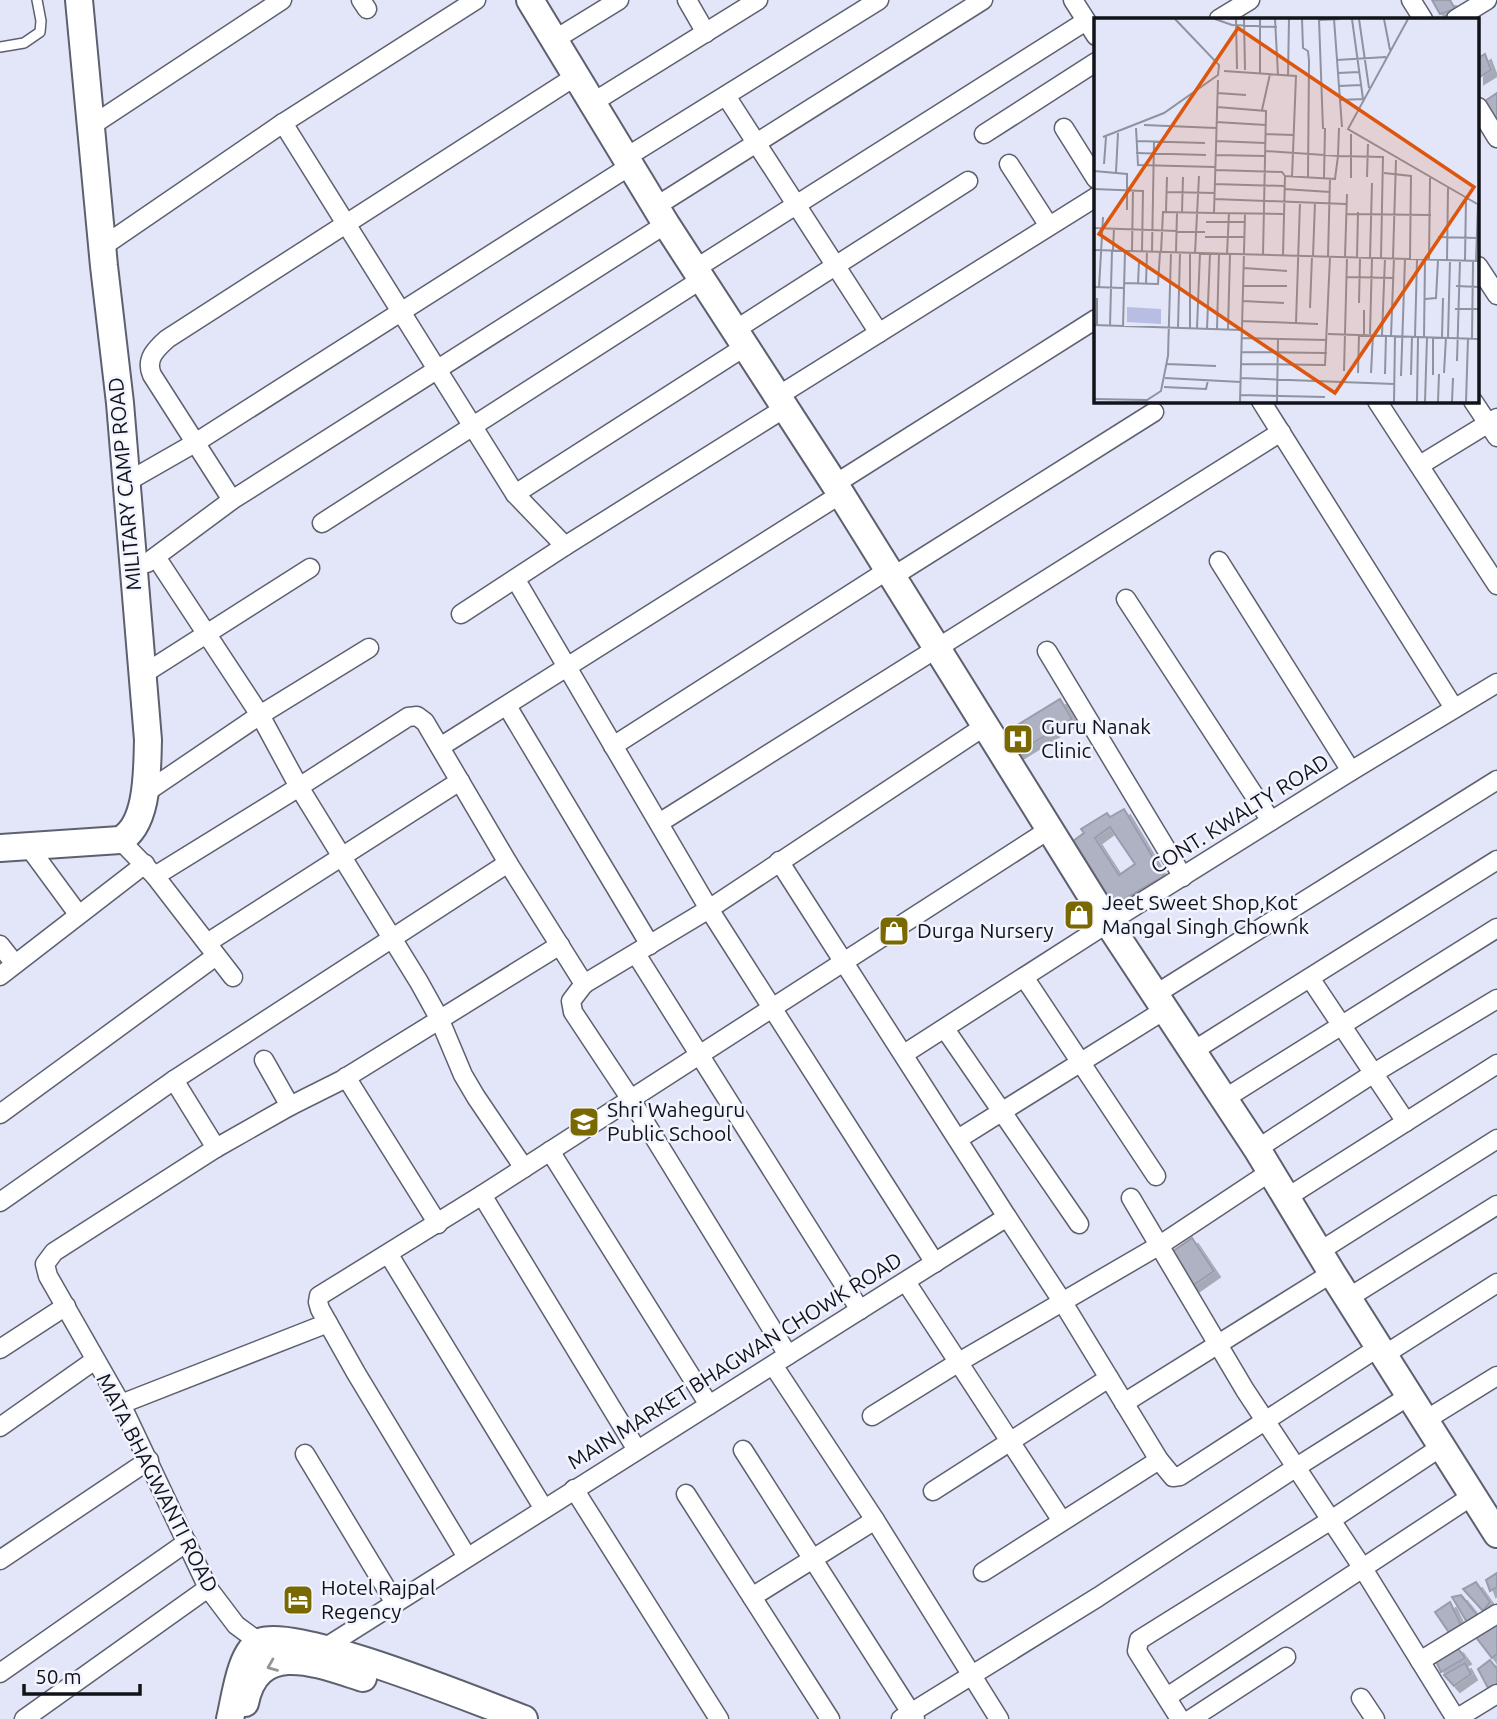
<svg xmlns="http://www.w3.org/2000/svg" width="1497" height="1719" font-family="Ubuntu,sans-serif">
  <defs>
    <filter id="shadow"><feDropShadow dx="6" dy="6" stdDeviation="0" flood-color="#0004"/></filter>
  </defs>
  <rect width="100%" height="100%" fill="#e3e6f8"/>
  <!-- building -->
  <g fill="#afb2c3" stroke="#999cac" stroke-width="2" fill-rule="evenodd" filter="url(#shadow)">
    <path d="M1432,0H1450L1455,9L1440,14Z"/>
    <path d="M1485,54L1491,70L1478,78V58Z"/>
    <path d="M1497,93V116L1492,119L1482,103Z"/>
    <path d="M1060,699L1072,719L1014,755L1001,735Z"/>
    <path d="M1124,809L1164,876L1112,906L1073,841L1084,833L1081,829L1107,813L1110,817ZM1110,827L1135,864L1119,875L1095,838Z"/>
    <path d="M1192,1238L1214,1271L1191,1287L1169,1254Z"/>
    <path d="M1497,1573V1587L1490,1591L1486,1580Z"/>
    <path d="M1476,1582L1490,1602L1483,1611L1463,1589Z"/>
    <path d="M1461,1595L1478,1616L1468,1624L1452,1597Z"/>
    <path d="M1450,1602L1463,1629L1450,1634L1435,1612Z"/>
    <path d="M1497,1623V1654L1492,1658L1475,1636Z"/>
    <path d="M1457,1647L1465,1658L1441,1672L1436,1661Z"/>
    <path d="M1490,1660L1497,1669V1685L1488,1688L1478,1669Z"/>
    <path d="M1465,1663L1471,1674L1454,1686L1444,1675Z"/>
  </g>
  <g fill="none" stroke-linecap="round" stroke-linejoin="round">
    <!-- lane casing -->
    <g stroke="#5d606f" stroke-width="12">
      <path id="lane" d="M0,47L24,43L40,32L41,21L37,0"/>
    </g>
    <!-- street casing -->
    <g stroke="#5d606f" stroke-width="21">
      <g id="street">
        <path d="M361,0L367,9"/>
        <path d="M687,0L706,33"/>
        <path d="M1073,0L1096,36"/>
        <path d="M1411,0L1423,19"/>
        <path d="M1219,19L1250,0"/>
        <path d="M1456,19L1487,0"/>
        <path d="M554,40L619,0"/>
        <path d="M726,96L879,333"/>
        <path d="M592,103L758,0"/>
        <path d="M1478,107L1497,138"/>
        <path d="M283,123L515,494L565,546"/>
        <path d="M91,126L282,0"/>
        <path d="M1064,128L1096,179"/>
        <path d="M984,134L1096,62"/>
        <path d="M625,158L879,0"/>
        <path d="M1009,164L1049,226"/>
        <path d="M655,207L983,0"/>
        <path d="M102,247L283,123L476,0"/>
        <path d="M1478,266L1497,295"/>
        <path d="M695,269L1086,21"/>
        <path d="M735,330L968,181"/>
        <path d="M778,396L1096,197"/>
        <path d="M1261,401L1454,708"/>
        <path d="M1377,401L1497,585"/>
        <path d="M1473,401L1497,437"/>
        <path d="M1420,465L1497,418"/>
        <path d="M125,483L195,443L630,166"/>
        <path d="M835,484L1096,319"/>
        <path d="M515,494L746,346"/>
        <path d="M232,500L152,375C145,359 156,349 167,339L576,76"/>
        <path d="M322,523L702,279"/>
        <path d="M156,557L260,715L299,787L408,717L417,716L425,722L508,863L584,984L709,909L985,726"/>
        <path d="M1219,561L1351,771"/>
        <path d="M147,563L232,500L666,224"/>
        <path d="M892,577L1154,412"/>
        <path d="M516,580L709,909L935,1263"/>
        <path d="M1126,599L1271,821"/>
        <path d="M461,614L565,546L785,408"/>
        <path d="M1047,651L1183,877"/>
        <path d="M142,675L310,568"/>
        <path d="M507,706L650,945"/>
        <path d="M613,746L888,570"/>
        <path d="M440,747L841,494"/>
        <path d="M145,793L260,715L369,648"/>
        <path d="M659,823L1281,432"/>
        <path d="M120,840L155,876L233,977"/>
        <path d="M28,846L78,914"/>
        <path d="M155,876L299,787L419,982L439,1018L463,1075L476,1097L524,1168"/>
        <path d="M207,943L460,781"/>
        <path d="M0,945L15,964"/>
        <path d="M636,954L860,1310"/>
        <path d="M0,976L145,864"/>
        <path d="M1024,977L1156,1176"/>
        <path d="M1310,978L1406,1122"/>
        <path d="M584,984L571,1001L573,1012L630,1098L788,1355"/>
        <path d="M1156,994L1497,780"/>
        <path d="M945,1029L1079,1224"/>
        <path d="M1193,1051L1497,860"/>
        <path d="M904,1054L1108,923L1351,771L1497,683"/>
        <path d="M264,1060L290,1106"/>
        <path d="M346,1077L438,1224"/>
        <path d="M174,1080L216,1148"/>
        <path d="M1224,1099L1497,928"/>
        <path d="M0,1114L216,956"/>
        <path d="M958,1139L1166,1009"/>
        <path d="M1257,1149L1374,1073L1497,999"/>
        <path d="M550,1151L709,1405"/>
        <path d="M482,1195L637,1450"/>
        <path d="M1131,1198L1245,1390L1362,1567L1456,1719"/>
        <path d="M1286,1198L1497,1064"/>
        <path d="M0,1202L174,1080L508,863"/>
        <path d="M1007,1217L1062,1301L1159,1460L1173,1477L1180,1476L1379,1347"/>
        <path d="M1320,1251L1497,1139"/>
        <path d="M389,1255L544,1509"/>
        <path d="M906,1282L1062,1521"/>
        <path d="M1348,1298L1497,1205"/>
        <path d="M0,1349L66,1306"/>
        <path d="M1384,1355L1497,1283"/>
        <path d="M773,1365L875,1520L999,1719"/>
        <path d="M1124,1403L1332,1273"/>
        <path d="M121,1404L328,1323"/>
        <path d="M872,1416L959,1362L1160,1245L1270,1172"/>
        <path d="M1424,1421L1497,1376"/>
        <path d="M0,1427L95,1360"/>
        <path d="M743,1450L915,1719"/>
        <path d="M305,1454L395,1603"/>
        <path d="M574,1489L719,1719"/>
        <path d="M933,1491L1109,1378"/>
        <path d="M686,1494L830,1719"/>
        <path d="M467,1557L356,1373L320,1309L318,1302L319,1296L482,1195L1050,829"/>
        <path d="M0,1560L149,1460"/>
        <path d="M983,1572L1159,1460"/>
        <path d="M752,1597L875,1520"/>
        <path d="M259,1642L236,1625L208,1588L121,1404L48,1276L45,1264L54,1252L216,1148L290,1106L342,1080L560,945"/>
        <path d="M326,1647L1007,1217L779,861"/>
        <path d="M1420,1661L1497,1614"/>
        <path d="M0,1673L187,1542"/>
        <path d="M1167,1697L1472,1496"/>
        <path d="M1361,1698L1375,1719"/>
        <path d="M24,1719L208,1588"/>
        <path d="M901,1719L1098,1597L1295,1468L1409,1396"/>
        <path d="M1180,1719L1137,1651L1139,1640L1331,1520L1441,1447"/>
        <path d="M1191,1719L1286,1657"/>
        <path d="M1456,1719L1497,1694"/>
      </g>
    </g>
    <!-- secondary casing -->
    <g stroke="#5d606f" stroke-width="30">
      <g id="secondary">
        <path d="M530,0L666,224L841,494L1108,923L1257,1149L1332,1273L1497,1534"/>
        <path d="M0,848L120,840C149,825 147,768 148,740L120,403L104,266L79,0"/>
        <path d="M245,1703C258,1638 319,1664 363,1678"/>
        <path d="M230,1719C235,1699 240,1651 260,1642C294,1626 481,1703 524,1719"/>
      </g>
    </g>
    <!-- lane -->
    <use href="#lane" stroke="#fff" stroke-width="9"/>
    <!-- street -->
    <use href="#street" stroke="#fff" stroke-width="18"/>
    <!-- secondary -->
    <use href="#secondary" stroke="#fff" stroke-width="26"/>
  </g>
  <!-- one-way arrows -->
  <defs><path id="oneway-chevron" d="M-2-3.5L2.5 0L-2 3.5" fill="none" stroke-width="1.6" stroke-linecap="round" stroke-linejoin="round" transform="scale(1.75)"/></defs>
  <use stroke="#949598" href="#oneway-chevron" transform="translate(272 1666) rotate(158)"/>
  <!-- icons -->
  <defs>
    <g id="hospital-square" transform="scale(1.575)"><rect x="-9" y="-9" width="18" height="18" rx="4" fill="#7a6900" stroke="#f2f4ff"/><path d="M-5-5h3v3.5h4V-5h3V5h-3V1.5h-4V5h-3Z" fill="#fff"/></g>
    <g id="shop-square" transform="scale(1.575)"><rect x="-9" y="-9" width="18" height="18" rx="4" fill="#7a6900" stroke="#f2f4ff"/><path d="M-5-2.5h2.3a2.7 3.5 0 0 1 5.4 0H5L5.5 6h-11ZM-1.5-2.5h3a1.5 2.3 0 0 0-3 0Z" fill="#fff"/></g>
    <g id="school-square" transform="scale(1.575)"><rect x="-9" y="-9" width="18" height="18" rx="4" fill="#7a6900" stroke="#f2f4ff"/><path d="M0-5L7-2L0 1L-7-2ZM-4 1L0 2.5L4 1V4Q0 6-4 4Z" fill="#fff"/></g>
    <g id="hotel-square" transform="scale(1.575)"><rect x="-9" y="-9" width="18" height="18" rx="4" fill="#7a6900" stroke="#f2f4ff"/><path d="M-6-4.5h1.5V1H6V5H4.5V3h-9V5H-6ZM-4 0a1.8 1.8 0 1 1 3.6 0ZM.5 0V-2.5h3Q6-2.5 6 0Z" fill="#fff"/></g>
  </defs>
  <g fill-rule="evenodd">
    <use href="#hospital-square" x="1018" y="739"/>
    <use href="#shop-square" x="1079" y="915"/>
    <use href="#shop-square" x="894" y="931"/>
    <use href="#school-square" x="584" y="1122"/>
    <use href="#hotel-square" x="298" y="1600"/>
  </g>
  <g text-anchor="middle" stroke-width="5" stroke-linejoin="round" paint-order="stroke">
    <!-- street labels -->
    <g font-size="21" fill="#121319" stroke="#f2f4ff">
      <text transform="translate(125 484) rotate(-95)" y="7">MILITARY CAMP ROAD</text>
      <text transform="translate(1240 814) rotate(-32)" y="7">CONT. KWALTY ROAD</text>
      <text transform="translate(735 1361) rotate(-32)" y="7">MAIN MARKET BHAGWAN CHOWK ROAD</text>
      <text transform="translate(157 1483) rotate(63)" y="7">MATA BHAGWANTI ROAD</text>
    </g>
    <!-- poi labels -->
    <g font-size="21" fill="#121319" stroke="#f2f4ff" text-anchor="start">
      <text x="1041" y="734">Guru Nanak<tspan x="1041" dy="24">Clinic</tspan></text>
      <text x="1102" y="910">Jeet Sweet Shop,Kot<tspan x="1102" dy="24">Mangal Singh Chownk</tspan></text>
      <text x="917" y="938">Durga Nursery</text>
      <text x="607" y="1117">Shri Waheguru<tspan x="607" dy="24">Public School</tspan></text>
      <text x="321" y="1595">Hotel Rajpal<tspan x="321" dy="24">Regency</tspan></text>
    </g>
  </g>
  <!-- overview -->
  <g transform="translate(1094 18)">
    <rect width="385" height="385" fill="#e3e6f8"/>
    <path d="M33,289L67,291V306L33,304Z" fill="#b8bee3"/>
    <path fill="none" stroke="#8f929f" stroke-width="2" d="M121,1L138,7L183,9M142,1L143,51M150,1L151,52M181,1L184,57M208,1L209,30L214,33L215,43L214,159M225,1L229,111M240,1L248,109M258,1L269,81M265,1L275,70M290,1L296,32M314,1L254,111L385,187M225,2L246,1M243,42L292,39M130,53L202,58L198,159M166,55V1M244,55L265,54M194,58L195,1M124,62L120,195L189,196M245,68L267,67M123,75L152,77M246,82L269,81M123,89L172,93L169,237M168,92L176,56M122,104L172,107M50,107L122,110M42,110L44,147L121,149M171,116L200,117M9,119L70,95L124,57L125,47L81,1M42,123L111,125M122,123L171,125M171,133L244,138L245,110M42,135L112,137M121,137L171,138M10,146L12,119M121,152L188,154L191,158M0,153L33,156V192M22,154L24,115M290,155L317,158L316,241M273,159L274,126M230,160L231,110M257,160V116M120,166L190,168M0,171L49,173L48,233M190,171L236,174M73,174L120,175M120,181L252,186M72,193L73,159M88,194L89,159M253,196L337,197M112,204H151M0,210L111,214M111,219H151M344,219L383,220M0,232L385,243M19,232L20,210M38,233L39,172M58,233L60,124M67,234L69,194L120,195M82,234L83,194M101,235L105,158M133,236L135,195M189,237L191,158L241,161L244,138L289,139M219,238L221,184M234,239L236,160M251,239L253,176M263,240L264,194M276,240L278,165M287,240L289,138M299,240L302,142M335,242L336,160M353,242L354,170M371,242L372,180M382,243L384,186M150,250L193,253M253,259L299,260M30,265L64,266L66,234M44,266L45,244M52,266L53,233M149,268H193M362,268L385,269M0,269L30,270M5,270L9,199M331,281L342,280L344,242M149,283L190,285M265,285L266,240M216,290L218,238M361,291H385M148,303L224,306M202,305L206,184M0,307L147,312M3,307V280M16,308L18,232M29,309L31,233M84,310L86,235M96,310V235M103,310L106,235M113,311L116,236M123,311L125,236M134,311L136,236M234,316L385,321M276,316L278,240M270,317V292M288,317L291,240M297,318L300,240M321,318L323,242M330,319L331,242M348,319L349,280M354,319L356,242M147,320L233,322M378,321L379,243M147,334L233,335M363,343L366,242M73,346L122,348M147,346L231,347L236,239M250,353L253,239M264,355L265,317M277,355L279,316M350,355L352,319M291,356L292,317M317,357L318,318M339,357V319M307,358L311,241M71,360L147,364M147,360L300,366M70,369L112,371L114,362M146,377L231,379M0,381L53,382L67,373L74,338L77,234M146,384L151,196M183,384L184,321M300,384L301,318M323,384L324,319M331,384L333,319M344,384L345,356M358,384L359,360M372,384L374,320"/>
    <path fill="#dd560d" fill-opacity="0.15" stroke="#dd560d" stroke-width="3.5" d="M144,10L380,169L241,375L5,216Z"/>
    <rect width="385" height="385" fill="none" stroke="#121319" stroke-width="3.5"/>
  </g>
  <!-- scale -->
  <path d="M24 1684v10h116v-10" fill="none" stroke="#121319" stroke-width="3.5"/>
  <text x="35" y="1684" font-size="21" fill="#121319" stroke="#f2f4ff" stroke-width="5" paint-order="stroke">50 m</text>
</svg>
